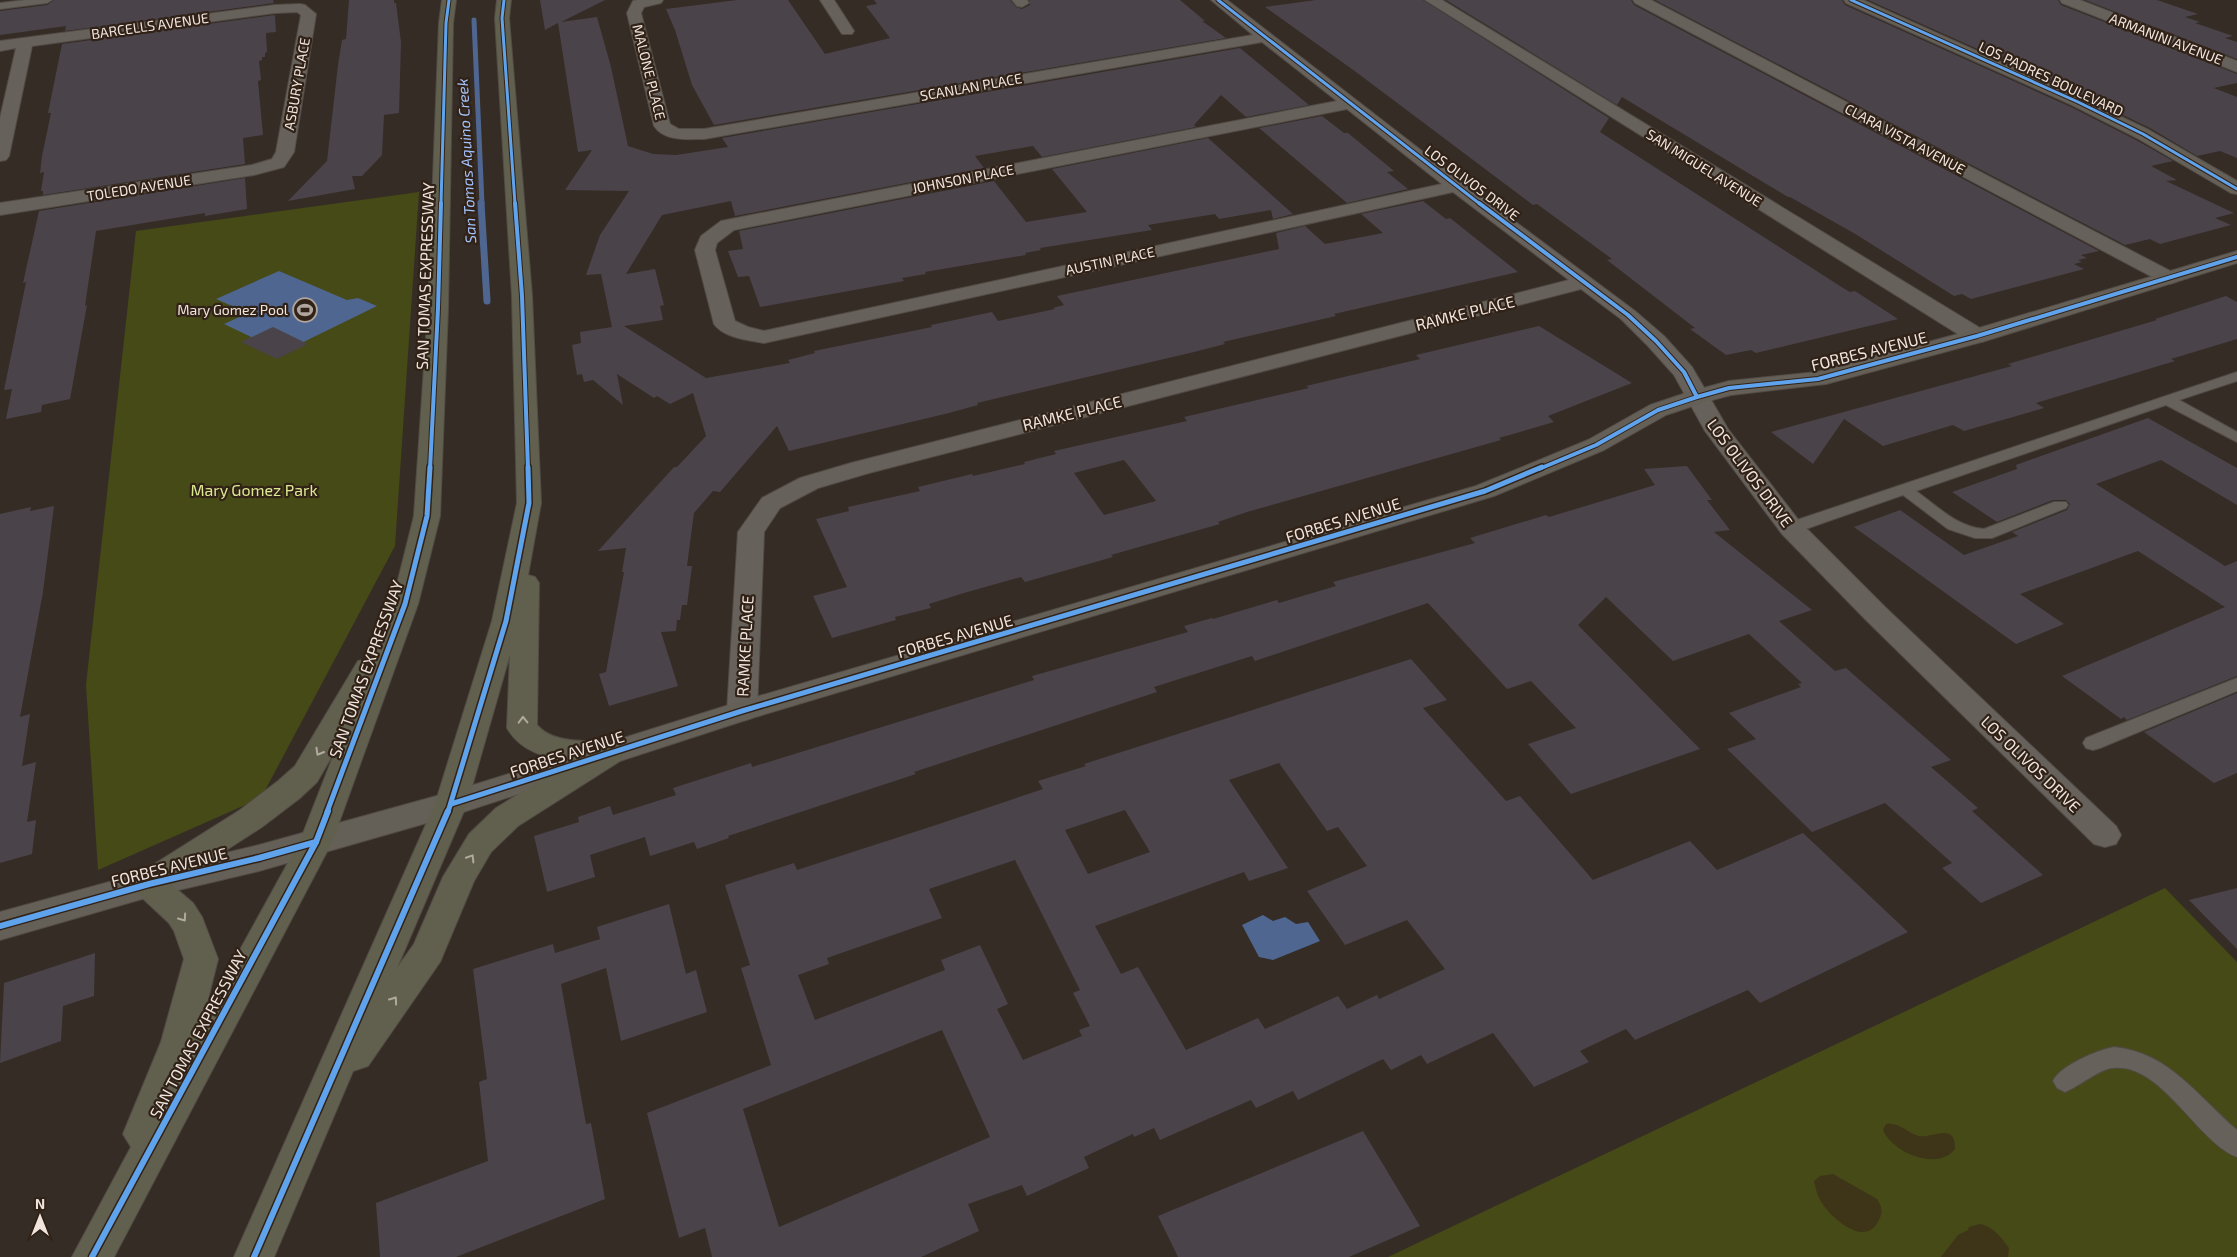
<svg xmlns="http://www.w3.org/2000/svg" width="2237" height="1257" font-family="'Exo 2',sans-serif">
  <rect width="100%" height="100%" fill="#352c26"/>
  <!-- green -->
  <g fill="#464a16">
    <path d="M419,192L395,546L261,798L98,870L86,685L136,231Z"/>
    <path d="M2165,888L2237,962V1257H1388Z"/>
  </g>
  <!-- sand -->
  <g fill="#3e3518">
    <path d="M1886,1124C1900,1122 1907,1133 1919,1136C1931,1139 1956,1121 1955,1149C1937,1172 1892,1152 1883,1130Z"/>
    <path d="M1833,1174L1877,1199C1882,1207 1883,1212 1879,1220C1866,1248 1833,1220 1822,1203C1817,1196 1816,1189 1814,1181L1820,1176Z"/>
    <path d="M1979,1224C1992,1225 2002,1238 2009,1248L2008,1257H1941L1958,1235L1968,1230L1969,1227Z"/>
  </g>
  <!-- water -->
  <g fill="#4f6691">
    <path d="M279,271L347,300L358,298L377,306L283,352L224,324L248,313L216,299Z"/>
    <path d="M1263,915L1273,921L1285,917L1296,924L1308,922L1320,941L1273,960L1259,957L1242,925Z"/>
  </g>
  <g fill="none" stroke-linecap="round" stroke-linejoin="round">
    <!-- stream-far1 -->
    <path stroke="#4f6691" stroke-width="5" d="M474,20L482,204"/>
    <!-- stream -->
    <path stroke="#4f6691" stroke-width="7" d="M481,203L487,301"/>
  </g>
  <!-- building -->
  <g fill="#4a434a" fill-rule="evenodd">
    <path d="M54,0H273L274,3L65,31L66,26L0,35V11L47,5Z"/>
    <path d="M349,0H394V3H396L401,42L399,113L384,115L382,155L362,176H352L355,189L288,201L327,161L338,65L342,40L346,39Z"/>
    <path d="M540,0H605L561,22L597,17L611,67L628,146L653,154L676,155L728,147L722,138L1240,48L1309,105L1246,117L1221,95L1194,125L1196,127L1042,157L1033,146L975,156L984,168L735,216L731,201L662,215L626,274L655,269L664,305L660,306L663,320L624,326L706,378L790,363L788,360L815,353L814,351L932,327L931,325L992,312L998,321L1055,309L1053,308L1064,305L1057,296L1279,249L1276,233L1305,226L1325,244L1383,233L1361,214L1423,201L1446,219L1450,218L1518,272L1334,314L1336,316L1223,342L1225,344L1194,352L977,403L978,405L949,413L789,451L777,426L720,492L713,491L694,513L687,566H692L687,605H682L680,620H677L676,631L661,632L678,686L609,706L599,674L606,672L624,572H622L626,548L598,551L674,467H677L706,436L693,393L670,404L657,396L654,398L617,374L623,405L593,380L584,382L582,374L577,375L572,345L581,343L580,332L612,327L601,274L586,275L600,235L629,191L565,190L592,150L578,152L558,23L545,30Z"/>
    <path d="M737,0H788L825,54L890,38L866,6L877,4L874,0H1010L1016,7L1022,9L1030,5L1029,0H1180L1205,21H1202L1226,38L714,125L692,85L675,30L666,9Z"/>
    <path d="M1316,0H1423L1609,118L1600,132L1840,286L1850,292L1855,291L1898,319L1756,353L1751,350L1726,355L1690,329L1695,328L1607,260L1612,259L1537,204L1533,205L1356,72L1265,7Z"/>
    <path d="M1446,0H1631L1634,5L2099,251L2081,255L2087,258L2078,260L2082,262L2074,264L2084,269L1971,299L1962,294L1954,296L1857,235L1790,197H1788L1622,97L1617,105Z"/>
    <path d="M1655,0H1842L1845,5L2071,107L2136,140L2173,161L2151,166L2177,180L2166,181L2234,213L2215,218L2231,225L2160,244L2150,239L2125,245Z"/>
    <path d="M1868,0H2058L2061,5L2237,74V83L2214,88L2237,97V158L2220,151L2197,156L2150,128L2085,97Z"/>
    <path d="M2085,0H2157L2198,14L2185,17L2200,22L2195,23L2233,36L2225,38L2237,42V59Z"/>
    <path d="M275,15L276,32L266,33L267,52L265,53V57H262V60L259,61L261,80L258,81L263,135L243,138L245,164L43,195V191H41L44,172L40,173L42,156L51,113H48L62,44Z"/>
    <path d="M1322,116L1344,133H1348L1394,171L1387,172L1408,189L1347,203L1259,128Z"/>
    <path d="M1208,138L1293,214L1273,219L1271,210L1219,219L1215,214L1148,225L1152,230L1040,248L1041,250L1025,253L1026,255L925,272L926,274L902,278L904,281L760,307L749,276L738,277L728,251L743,249L739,231L994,181L1026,222L1087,212L1052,169Z"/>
    <path d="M245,178L247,209L205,216V213L96,231L85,306L87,305L70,399L42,405L41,412L6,419L12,389L4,390L26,282L23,283L39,211Z"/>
    <path d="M2226,296L2237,302V339L2171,359L2175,361L2036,403L2044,408L1964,431L1953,425L1883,446L1844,419L1813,464L1771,432L2012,366L2008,364L2157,320L2155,319Z"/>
    <path d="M1539,326L1632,383L1548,416L1554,422L1499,438L1501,440L1247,512L1218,522L1220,524L1111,555L1113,557L1025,582L1021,577L964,593L929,604L931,608L895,617L896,620L832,638L813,596L847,587L816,519L849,511L848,507L920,491L918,487L972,474L973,476L1025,464L1024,462L1056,454L1054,451L1187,421L1184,417L1309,388L1306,386L1420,359L1416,355ZM1124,460L1156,501L1104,515L1074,473Z"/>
    <path d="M273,327L308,344L277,359L241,342Z"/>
    <path d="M2148,418L2237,468V505L2161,460L2096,484L2225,566L2237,561V676L2127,720L2124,717L2121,719L2062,676L2225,607L2138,551L2020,594L2064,624L2016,644L1854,527L1900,510L1964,555L2018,536L2012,532L2067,510L2070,504L2066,500H2053L1997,522L1952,492L2017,469L2016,465Z"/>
    <path d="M1687,466L1712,500H1707L1730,530L1714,532L1812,610L1779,621L1835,671L1846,668L1951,760L1931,767L1978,808L1972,811L2043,875L1981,903L1942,868L1952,863L1885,803L1812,832L1727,749L1756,739L1729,713L1801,687L1798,684L1802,683L1749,634L1673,661L1606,597L1578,625L1700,749L1571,794L1528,744L1576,728L1531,681L1507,689L1428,603L1255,661L1252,656L1154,687L1157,692L914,772L916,774L728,836L729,838L697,849L694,842L650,856L645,837L590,855L595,877L547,892L534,836L579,822L578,817L610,806L613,815L676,795L673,788L751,763L752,767L1034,680L1032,676L1188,632L1184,626L1212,618L1213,619L1277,600L1279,603L1336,586L1333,582L1475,543L1470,538L1546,515L1549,517L1655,485L1644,469Z"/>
    <path d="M54,506L43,592L20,717L30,714L22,766L36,762L27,822L36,820L32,854L0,863V514L31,507L30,511Z"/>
    <path d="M1411,659L1447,700L1423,708L1506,801L1520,796L1593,880L1690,841L1717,870L1803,833L1908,932L1760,1003L1748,990L1635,1040L1626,1029L1580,1051L1589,1062L1534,1087L1493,1033L1427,1064L1421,1055L1391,1070L1383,1059L1298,1100L1293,1091L1256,1108L1251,1100L1160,1140L1154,1128L1134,1137L1133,1134L1084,1157L1089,1168L1027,1196L1022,1185L968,1204L979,1231L921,1257H712L705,1228L679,1238L647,1113L771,1065L741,968L750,965L725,885L794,863L797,870L933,826L1043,789L1038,781L1086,766L1084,764ZM1279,763L1327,831L1338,827L1367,866L1307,891L1345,945L1407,920L1445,969L1379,999L1377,995L1347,1009L1338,996L1265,1029L1258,1018L1186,1050L1138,967L1121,974L1095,926L1244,872L1249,881L1288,868L1229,780ZM1125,810L1150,852L1088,874L1065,830ZM1015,860L1080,990L1073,993L1090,1026L1079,1030L1082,1036L1023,1060L997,1009L1008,1004L980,945L941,960L945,970L815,1020L798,975L829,964L827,958L942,918L929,889ZM942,1030L990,1137L779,1227L743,1109Z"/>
    <path d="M2237,693V773L2214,783L2144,732Z"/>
    <path d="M2237,888V949L2189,900Z"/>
    <path d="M669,904L686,974L696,970L707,1012L621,1041L606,968L561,984L586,1124L591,1123L605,1199L456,1257H380L376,1203L488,1161L479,1082L487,1079L473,969L553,944L555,953L600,939L597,927Z"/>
    <path d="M95,953L94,996L63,1006L61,1041L0,1063L4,983Z"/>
    <path d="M1363,1131L1420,1226L1349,1257H1178L1158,1216Z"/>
  </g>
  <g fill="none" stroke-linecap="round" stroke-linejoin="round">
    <!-- lane casing -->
    <g stroke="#524b45" stroke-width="2">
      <g id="lane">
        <path d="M26,0H52L47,3L0,9V3Z"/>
        <path d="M2237,372V381L2179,400L2237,432V442L2166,405L1916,491C1937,506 1957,527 1984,529L2054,502H2066L2068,505L2066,508L1992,538H1975L1948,529L1903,495L1797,532H1785L1783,528L1785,524Z"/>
        <path d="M2237,678V691L2100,748L2093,750L2086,748L2083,743L2086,738Z"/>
        <path d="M2114,1047C2169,1052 2198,1097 2237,1130V1157C2197,1142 2161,1062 2113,1068C2099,1069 2080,1086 2065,1092L2057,1088L2053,1081C2060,1066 2097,1050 2114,1047Z"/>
      </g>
    </g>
    <!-- street casing -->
    <g stroke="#524b45" stroke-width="2">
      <g id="street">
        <path d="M637,0H663L661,3L644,7L641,13L670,124L679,129H704L1253,35L1211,0H1227L1462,182L1635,311L1664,336L1692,367L1728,429L1800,522L1885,607L2116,826L2121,835L2116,844L2105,847L2094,844L1865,619L1782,534L1705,431L1674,375L1648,346L1621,319L1581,289L869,473L818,488L780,508L764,532L757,711L752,718L742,721L732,718L727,711L738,532L762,498L800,478L851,463L1569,280L1453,192L764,343C748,340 724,338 714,324L695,250L701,236L721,221L1337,101L1262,42L704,139C687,139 665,142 654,126L627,13L633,1ZM1347,109L1442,184L764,331L748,327L735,321L715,250L717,243L734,230Z"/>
        <path d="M820,0H834L854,31L852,34H842Z"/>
        <path d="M1012,0H1027L1029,3L1022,7L1017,6Z"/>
        <path d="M1425,0H1442L1985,331L1988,336L1985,341L1977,342L1969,341Z"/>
        <path d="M1633,0H1651L2176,274L2179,278L2176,282L2169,284L2162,282L1635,3Z"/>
        <path d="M2060,0H2080L2237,61V72L2062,3Z"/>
        <path d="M300,4L305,5L316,14L294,152L284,167L254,175L0,215V203L252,165L272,159L276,152L301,15L297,12L275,13L32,46L9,156L6,160L0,161V118L16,48L0,51V41L275,5Z"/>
      </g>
    </g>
    <!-- secondary casing -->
    <g stroke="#524b45" stroke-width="2">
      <g id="secondary">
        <path d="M1844,0H1863L2084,99L2149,130L2237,181V194L2231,193L2137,138L2072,105L1846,3Z"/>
        <path d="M2237,251V263L1985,341L1826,384L1731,395L1705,402L1666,415L1604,450L1494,496L752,718L451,816L259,871L149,897L0,940V912L149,871L259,845L451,792L732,704L1476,486L1588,440L1650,405L1689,392L1729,381L1817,372L1969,331Z"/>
      </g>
    </g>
    <!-- highway casing -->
    <g stroke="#524b45" stroke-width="2">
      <g id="highway">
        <path d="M442,0H456L453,23L448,308L440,516L418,604L332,842L114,1257H72L131,1147L123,1134L161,1042L184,959L174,931L169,923L137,893L133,884L137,875L240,810L278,781L295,766L358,661L370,659L392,604L414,516L428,308L439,23ZM336,749L300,841L204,1015L218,959L202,917L193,903L172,885L262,827L300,798L317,782Z"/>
        <path d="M497,0H511L509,18L532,296L541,503L528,575L535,577L539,583L537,725C556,747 594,738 620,745L624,753L620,761L518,826L491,852L474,881L440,962L368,1066L353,1071L274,1257H234L435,804L492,621L517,503L512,296L495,18ZM510,654L507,728C521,752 546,758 572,761L496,808L469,834L443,877L414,944L397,968L467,804Z"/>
      </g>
    </g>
    <!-- lane -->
    <use href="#lane" fill="#67615c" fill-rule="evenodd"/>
    <!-- street -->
    <use href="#street" fill="#67615c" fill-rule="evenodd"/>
    <!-- secondary -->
    <use href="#secondary" fill="#656057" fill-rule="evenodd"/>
    <!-- highway -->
    <use href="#highway" fill="#61604e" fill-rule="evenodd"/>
    <!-- cycleway-far3 casing -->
    <g stroke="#312217" stroke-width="5">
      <g id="cycleway-far3">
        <path d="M504,0L502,18L515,204"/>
        <path d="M1218,0L1480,204"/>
        <path d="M1851,0L2078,102L2143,134L2237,189"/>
        <path d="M441,204L446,23L449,0"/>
      </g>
    </g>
    <!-- cycleway-far2 casing -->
    <g stroke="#312217" stroke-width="6">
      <g id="cycleway-far2">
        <path d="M515,203L522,296L528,469"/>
        <path d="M1479,203L1628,315L1656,341L1684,372L1697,397"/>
        <path d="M430,469L438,308L441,203"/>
        <path d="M1539,469L1596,445L1658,410L1697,397L1729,388L1818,379L1977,336L2237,257"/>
      </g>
    </g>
    <!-- cycleway-far1 casing -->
    <g stroke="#312217" stroke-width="8">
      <g id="cycleway-far1">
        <path d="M451,804L742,711L1485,491L1542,467"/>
        <path d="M327,812L405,604L427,516L430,467"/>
        <path d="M448,812L506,621L529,503L528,467"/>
      </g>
    </g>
    <!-- cycleway casing -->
    <g stroke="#312217" stroke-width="9">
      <g id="cycleway">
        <path d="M0,926L149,884L259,858L316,842"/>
        <path d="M92,1257L316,842L328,811"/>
        <path d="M254,1257L448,811"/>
      </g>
    </g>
    <!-- cycleway-far3 -->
    <use href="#cycleway-far3" stroke="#60a3ed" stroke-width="3"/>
    <!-- cycleway-far2 -->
    <use href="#cycleway-far2" stroke="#60a3ed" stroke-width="4"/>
    <!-- cycleway-far1 -->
    <use href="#cycleway-far1" stroke="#60a3ed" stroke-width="5"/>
    <!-- cycleway -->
    <use href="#cycleway" stroke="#60a3ed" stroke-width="6"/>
  </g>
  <!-- one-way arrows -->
  <defs><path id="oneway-chevron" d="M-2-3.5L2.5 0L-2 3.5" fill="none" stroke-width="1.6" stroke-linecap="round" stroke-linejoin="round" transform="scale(1.25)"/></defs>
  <g stroke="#b0a99d">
    <use href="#oneway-chevron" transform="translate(523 720) rotate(-91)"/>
    <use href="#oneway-chevron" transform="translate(319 752) rotate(120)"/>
    <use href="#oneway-chevron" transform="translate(471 858) rotate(-58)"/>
    <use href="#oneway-chevron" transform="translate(183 918) rotate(55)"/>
    <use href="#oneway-chevron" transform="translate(394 1000) rotate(-54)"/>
  </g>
  <!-- icons -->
  <defs>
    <g id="stadium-ring" transform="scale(1.25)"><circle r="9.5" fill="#312217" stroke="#afa49e" stroke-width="1.5"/><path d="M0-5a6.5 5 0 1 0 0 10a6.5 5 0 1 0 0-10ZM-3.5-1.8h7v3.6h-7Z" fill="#afa49e"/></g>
  </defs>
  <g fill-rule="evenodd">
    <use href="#stadium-ring" x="305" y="310"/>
  </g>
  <g text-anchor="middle" stroke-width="4.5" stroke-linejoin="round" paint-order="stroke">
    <!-- far-street labels -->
    <g font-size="14" fill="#f0e5de" stroke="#312217">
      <text transform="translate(150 26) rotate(-8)" y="5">BARCELLS AVENUE</text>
      <text transform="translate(2166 39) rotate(21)" y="5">ARMANINI AVENUE</text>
      <text transform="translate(649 72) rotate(76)" y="5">MALONE PLACE</text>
      <text transform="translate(2051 79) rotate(25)" y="5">LOS PADRES BOULEVARD</text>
      <text transform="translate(297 84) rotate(-80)" y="5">ASBURY PLACE</text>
      <text transform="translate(971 87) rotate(-10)" y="5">SCANLAN PLACE</text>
      <text transform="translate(1905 139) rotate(28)" y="5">CLARA VISTA AVENUE</text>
      <text transform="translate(1704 168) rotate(32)" y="5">SAN MIGUEL AVENUE</text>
      <text transform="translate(963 179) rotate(-11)" y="5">JOHNSON PLACE</text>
      <text transform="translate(1472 183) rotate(37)" y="5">LOS OLIVOS DRIVE</text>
      <text transform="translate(139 188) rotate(-9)" y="5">TOLEDO AVENUE</text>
      <text transform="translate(1110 261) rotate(-12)" y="5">AUSTIN PLACE</text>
    </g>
    <!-- far-poi labels -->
    <g font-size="14" fill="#f0e5de" stroke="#312217" text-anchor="end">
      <text x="288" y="315">Mary Gomez Pool</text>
    </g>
    <!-- far-water labels -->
    <g font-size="15" font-style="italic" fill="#a4c4ff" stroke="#312217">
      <text transform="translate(467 161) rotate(-93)" y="5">San Tomas Aquino Creek</text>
    </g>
    <!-- street labels -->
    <g font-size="16" fill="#f0e5de" stroke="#312217">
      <text transform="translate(425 276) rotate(-88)" y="6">SAN TOMAS EXPRESSWAY</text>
      <text transform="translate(1465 313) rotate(-14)" y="6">RAMKE PLACE</text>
      <text transform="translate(1869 351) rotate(-14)" y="6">FORBES AVENUE</text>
      <text transform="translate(1072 413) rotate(-14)" y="6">RAMKE PLACE</text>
      <text transform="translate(1750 473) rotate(53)" y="6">LOS OLIVOS DRIVE</text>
      <text transform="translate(1343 520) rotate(-17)" y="6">FORBES AVENUE</text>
      <text transform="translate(955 636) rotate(-16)" y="6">FORBES AVENUE</text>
      <text transform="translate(745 646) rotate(-87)" y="6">RAMKE PLACE</text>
      <text transform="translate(366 669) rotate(-70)" y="6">SAN TOMAS EXPRESSWAY</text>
      <text transform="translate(567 754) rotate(-18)" y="6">FORBES AVENUE</text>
      <text transform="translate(2031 764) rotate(44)" y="6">LOS OLIVOS DRIVE</text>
      <text transform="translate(169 867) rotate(-14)" y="6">FORBES AVENUE</text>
      <text transform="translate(198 1034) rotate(-62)" y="6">SAN TOMAS EXPRESSWAY</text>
    </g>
    <!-- park labels -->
    <g font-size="16" fill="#dde991" stroke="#312217">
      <text x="254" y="496">Mary Gomez Park</text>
    </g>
  </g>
  <!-- north arrow -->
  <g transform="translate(40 1217)" stroke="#312217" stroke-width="4" paint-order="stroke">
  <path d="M0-4L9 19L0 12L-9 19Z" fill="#f0e5de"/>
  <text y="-8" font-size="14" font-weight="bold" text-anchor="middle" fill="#f0e5de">N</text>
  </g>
</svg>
